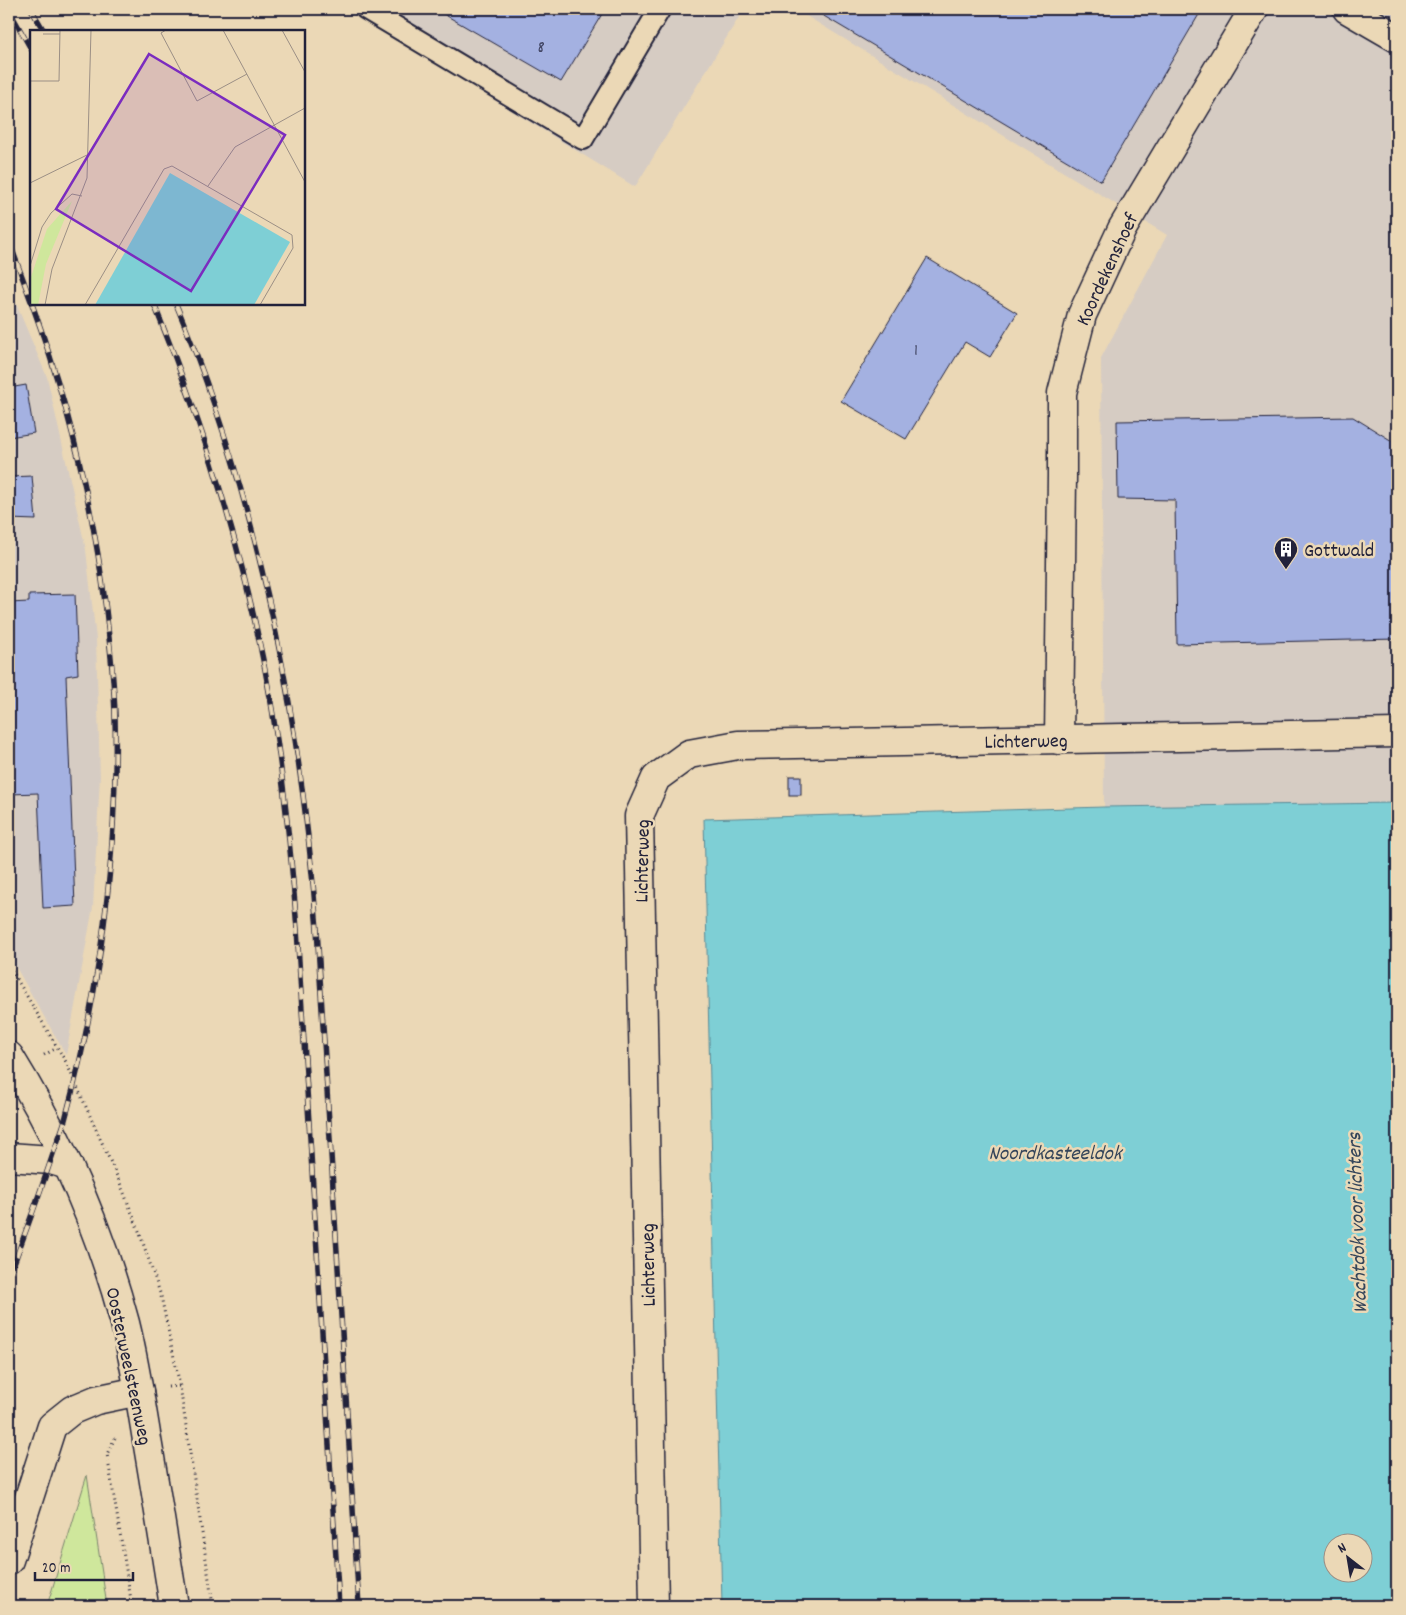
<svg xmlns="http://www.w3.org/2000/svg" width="1406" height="1615" font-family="Dekko,sans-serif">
  <rect width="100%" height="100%" fill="#ebd8b6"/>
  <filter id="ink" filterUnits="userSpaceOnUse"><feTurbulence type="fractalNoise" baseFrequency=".02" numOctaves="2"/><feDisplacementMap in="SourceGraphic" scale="10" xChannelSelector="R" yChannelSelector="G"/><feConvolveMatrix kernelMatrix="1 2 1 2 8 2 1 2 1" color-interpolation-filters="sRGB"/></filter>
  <g filter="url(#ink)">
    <!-- built -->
    <g fill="#d6ccc3">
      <path d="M348,9H744L635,187Z"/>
      <path d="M795,9H1397V803L1104,807L1101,358L1167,235Z"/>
      <path d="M9,287L47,377L86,550L96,639L100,777L93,907L66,1055L9,955Z"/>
    </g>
    <!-- green -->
    <path fill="#cfe79c" stroke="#78846c" d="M87,1475L107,1606H47Z"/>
    <!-- water -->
    <path fill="#7ecfd5" stroke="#598a97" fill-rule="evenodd" d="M1397,803V1606H722L704,819L1104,807ZM1334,1542H1364V1572H1334Z"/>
    <!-- building -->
    <g fill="#a4b1e1" stroke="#22223b">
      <path d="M435,9H605L561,82Z"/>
      <path d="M812,9H1197L1201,11L1101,181Z"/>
      <path d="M927,258L1017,313L990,357L965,342L906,439L841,401Z"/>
      <path d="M26,385L34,433L9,437V388Z"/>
      <path d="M1353,417L1397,444V639L1177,644L1175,500L1118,499L1117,421Z"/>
      <path d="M32,476L36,520L9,519V477Z"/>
      <path d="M75,594L78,674L66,676L75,906L43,908L38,793L11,794L9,733V603L29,602V595Z"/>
      <rect x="789" y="776" width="12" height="19"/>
    </g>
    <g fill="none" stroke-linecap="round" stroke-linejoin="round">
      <!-- service casing -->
      <g stroke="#22223b" stroke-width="24">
        <path id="service" d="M366,9L583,139L660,9"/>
      </g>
      <!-- minor casing -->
      <g stroke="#22223b" stroke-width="31">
        <g id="minor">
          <path d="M1347,9L1397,38"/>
          <path d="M1059,740L1062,476V393L1082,315L1122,229L1254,9"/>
          <path d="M9,1157L51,1160L68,1165"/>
          <path d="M9,1560L52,1426L72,1410L96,1400L139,1391"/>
          <path d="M654,1606L639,816L656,778L689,754L738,745L1397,733"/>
        </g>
      </g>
      <!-- secondary casing -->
      <g stroke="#22223b" stroke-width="31">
        <path id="secondary" d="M9,1056C60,1138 100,1229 125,1323C134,1359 140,1397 146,1434C156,1492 165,1549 174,1606"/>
      </g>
      <!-- path -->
      <g stroke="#22223b" stroke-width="3" stroke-dasharray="1 4" stroke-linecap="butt">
        <path d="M9,966L66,1062L120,1183L139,1231L161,1296L180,1386L213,1606"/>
        <path d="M44,1055L57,1048"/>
        <path d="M168,1387L180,1386"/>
        <path d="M115,1438L107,1454L132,1606"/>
      </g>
      <!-- service -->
      <use href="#service" stroke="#ebd8b6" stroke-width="20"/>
      <!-- minor -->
      <use href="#minor" stroke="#ebd8b6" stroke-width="28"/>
      <!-- secondary -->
      <use href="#secondary" stroke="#ebd8b6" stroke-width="28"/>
      <!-- rail casing -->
      <g stroke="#22223b" stroke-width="5.5">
        <g id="rail">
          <path d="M31,9L44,31"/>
          <path d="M9,10L31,49"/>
          <path d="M9,241L31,301"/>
          <path d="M154,304C211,444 255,591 277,740C286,803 292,866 297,929L339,1606"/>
          <path d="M176,304C259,502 300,715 317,929L359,1606"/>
          <path d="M9,1277C24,1236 39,1196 53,1154C57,1142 63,1129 66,1116C101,986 118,850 115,715C114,680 110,645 106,610C93,505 68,403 32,304"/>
        </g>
      </g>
      <!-- rail -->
      <use href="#rail" stroke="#ebd8b6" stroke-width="4" stroke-dasharray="11" stroke-linecap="butt"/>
    </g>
  </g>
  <!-- icons -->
  <defs>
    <g id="building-pin" transform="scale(1.25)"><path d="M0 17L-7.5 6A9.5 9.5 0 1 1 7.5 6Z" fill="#22223b" stroke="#ebd8b6"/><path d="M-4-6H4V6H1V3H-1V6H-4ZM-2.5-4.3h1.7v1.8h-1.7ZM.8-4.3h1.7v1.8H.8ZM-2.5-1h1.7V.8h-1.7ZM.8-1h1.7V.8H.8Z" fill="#fff"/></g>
  </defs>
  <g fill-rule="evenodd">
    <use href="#building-pin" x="1286" y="549"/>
  </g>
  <g text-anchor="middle" stroke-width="5" stroke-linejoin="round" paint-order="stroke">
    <!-- number labels -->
    <g font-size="18" fill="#424664">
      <text x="541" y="52">8</text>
      <text x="916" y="355">1</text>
    </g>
    <!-- street labels -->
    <g font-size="20" fill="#22223b" stroke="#ebd8b6">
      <text transform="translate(1106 269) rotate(-65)" y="7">Koordekenshoef</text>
      <text transform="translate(1026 740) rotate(-1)" y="7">Lichterweg</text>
      <text transform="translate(641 861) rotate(-89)" y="7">Lichterweg</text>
      <text transform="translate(647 1265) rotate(-91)" y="7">Lichterweg</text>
      <text transform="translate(130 1366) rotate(78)" y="7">Oosterweelsteenweg</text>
    </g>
    <!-- poi labels -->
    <g font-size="20" fill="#22223b" stroke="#ebd8b6" text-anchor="start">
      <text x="1304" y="556">Gottwald</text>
    </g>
    <!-- water labels -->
    <g font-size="21" font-style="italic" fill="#34455a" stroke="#ebd8b6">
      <text x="1055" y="1159">Noordkasteeldok</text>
      <text transform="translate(1356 1223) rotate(-92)" y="7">Wachtdok voor lichters</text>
    </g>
  </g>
  <!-- overview -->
  <g transform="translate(30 30)">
    <rect width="275" height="275" fill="#ebd8b6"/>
    <path d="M42,171L16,234L8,275H0V250L17,199Z" fill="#cfe79c"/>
    <path d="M140,143L260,212L224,275H65Z" fill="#7ecfd5"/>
    <path fill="none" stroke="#9b8f85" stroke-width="1" d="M136,0L131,3L167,71L217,44M193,0L275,152M252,0L275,42M13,4H30M0,51H29L30,0M0,153L59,124M178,156L205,117L275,78M0,236L12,197L21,183L42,164L52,166M15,275L22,239L57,148L61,0M55,275L134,139L142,136L262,205L263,218L230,275"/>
    <path fill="#7b2cbf" fill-opacity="0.15" stroke="#7b2cbf" stroke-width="2.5" d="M119,24L255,105L161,261L26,179Z"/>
    <rect width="275" height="275" fill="none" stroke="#22223b" stroke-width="2.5"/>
  </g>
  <!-- margin -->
  <rect width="1406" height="1615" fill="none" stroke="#ebd8b6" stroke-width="30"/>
  <rect x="15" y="15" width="1376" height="1585" fill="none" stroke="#22223b" stroke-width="2" filter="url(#ink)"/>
  <!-- north arrow -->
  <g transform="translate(1348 1558) rotate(329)"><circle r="24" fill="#ebd8b6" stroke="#9b8f85"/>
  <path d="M0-4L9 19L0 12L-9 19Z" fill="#22223b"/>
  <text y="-8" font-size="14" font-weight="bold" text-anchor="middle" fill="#22223b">N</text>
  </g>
  <!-- scale -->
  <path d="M35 1572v8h98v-8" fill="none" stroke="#22223b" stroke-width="2.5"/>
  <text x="42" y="1572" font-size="15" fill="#22223b" stroke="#ebd8b6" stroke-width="4" paint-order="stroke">20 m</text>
</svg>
